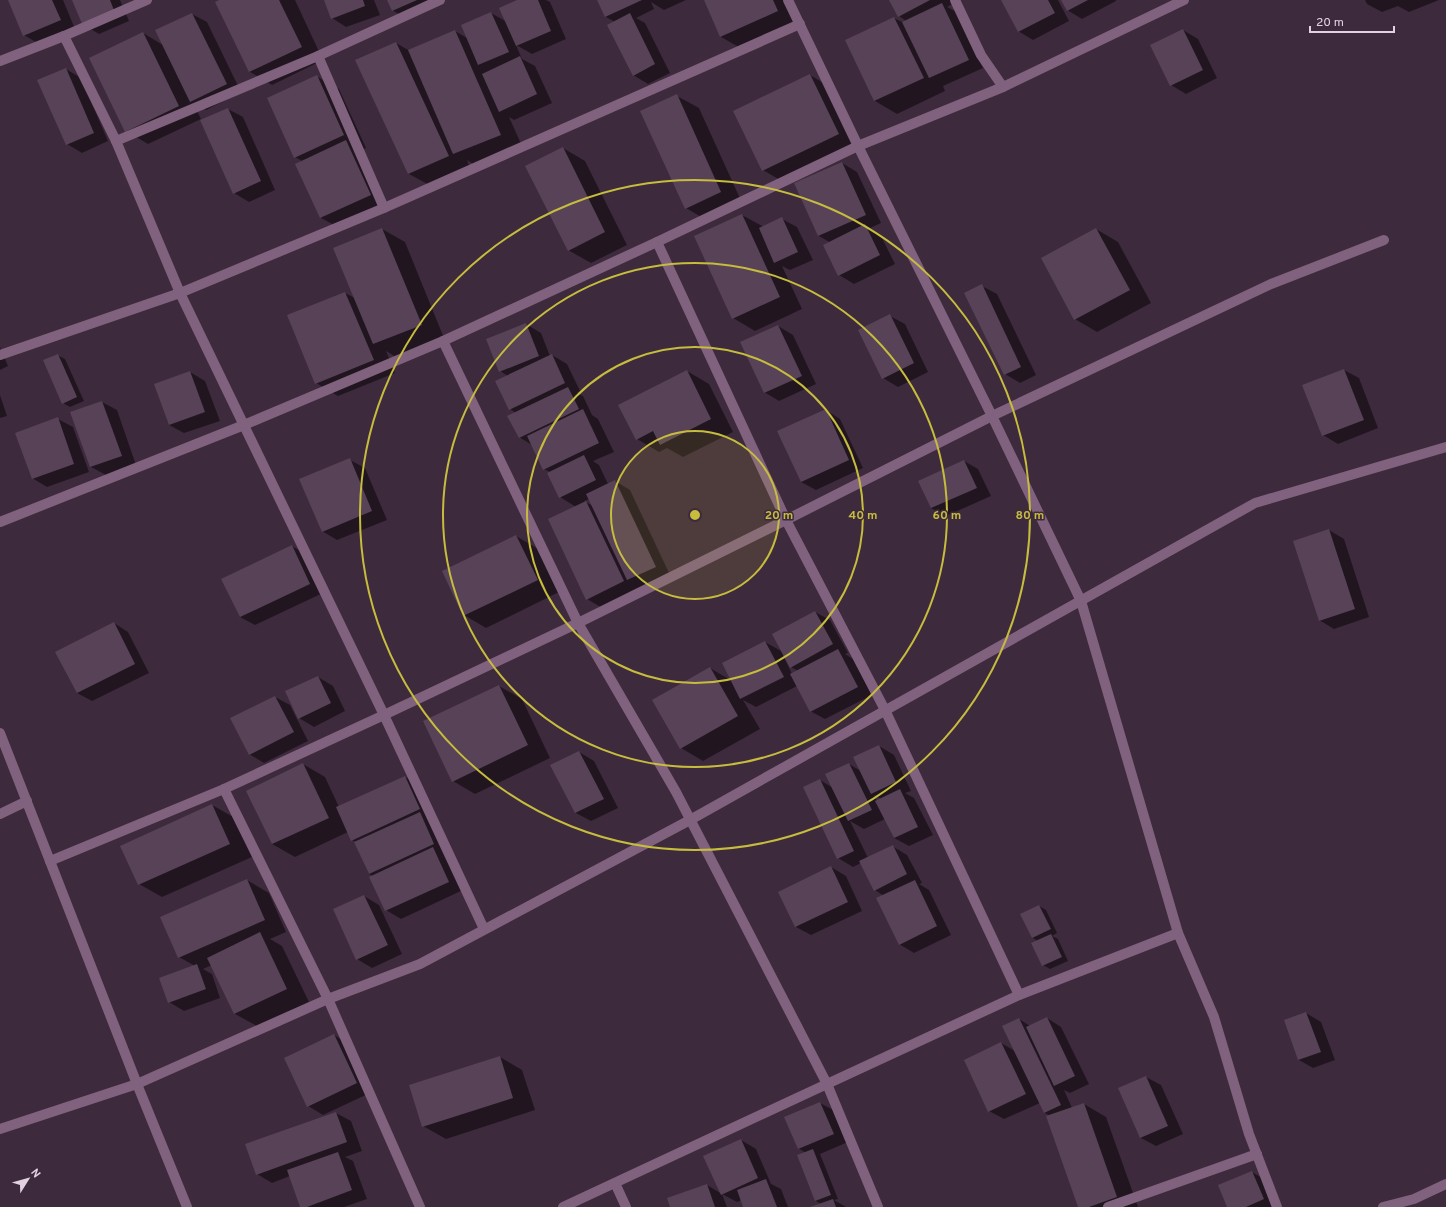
<svg xmlns="http://www.w3.org/2000/svg" width="1446" height="1207" font-family="Overpass,sans-serif">
  <rect width="100%" height="100%" fill="#3e2a3d"/>
  <!-- shadow -->
  <g fill="#0007" fill-rule="evenodd">
    <path d="M9,0H63L75,29L39,44L24,35Z"/>
    <path d="M73,0H120L129,21L99,34L84,25Z"/>
    <path d="M222,0H295L323,60L272,85L250,72L216,3Z"/>
    <path d="M325,0H374L380,15L346,27L332,18Z"/>
    <path d="M388,0H437L407,19L392,10Z"/>
    <path d="M520,0H546L550,2L566,39L532,54L516,45L522,59L535,66L552,103L514,120L509,117L523,148L476,166L467,160L470,168L431,186L409,174L357,61L396,43L410,51L455,31L467,38L491,13L507,22Z"/>
    <path d="M598,0H686L664,10L651,2L654,9L636,18L645,23L670,73L648,84L633,75L615,22L606,17Z"/>
    <path d="M705,0H789L800,24L744,50L721,37Z"/>
    <path d="M890,0H960L947,7L957,12L983,68L943,86L945,91L897,114L875,101L846,40L894,18L902,22L906,21L899,16Z"/>
    <path d="M1002,0H1058L1069,21L1033,40L1018,31Z"/>
    <path d="M1062,0H1116V1L1082,19L1067,10Z"/>
    <path d="M1365,0H1439L1409,12L1398,6L1382,12L1367,4Z"/>
    <path d="M192,14L207,22L241,92L206,110L193,103L201,119L148,144L126,131L143,33L163,45Z"/>
    <path d="M1183,30L1198,39L1217,78L1186,94L1171,85Z"/>
    <path d="M66,69L81,78L108,141L82,153L67,144Z"/>
    <path d="M810,75L832,88L861,147L785,183L763,170Z"/>
    <path d="M316,76L339,89L366,148L361,150L386,203L336,226L321,218L296,164L302,161L295,157Z"/>
    <path d="M677,96L699,108L743,205L708,221L686,208Z"/>
    <path d="M228,109L243,117L275,190L249,202L234,193Z"/>
    <path d="M563,148L585,161L627,245L591,263L568,250Z"/>
    <path d="M842,163L857,172L881,223L870,228L880,234L895,264L854,284L839,275L831,243L819,236L795,184Z"/>
    <path d="M742,215L764,227L782,219L797,227L813,260L790,270L782,266L802,309L755,331L733,318Z"/>
    <path d="M382,229L405,242L444,338L396,357L386,351L395,373L338,396L316,383L288,316L345,293L355,298Z"/>
    <path d="M1096,229L1118,242L1151,303L1097,332L1075,319Z"/>
    <path d="M982,286L997,294L1036,375L1020,383L1005,374Z"/>
    <path d="M890,316L905,324L928,372L898,387L883,378Z"/>
    <path d="M526,324L541,333L550,356L552,355L567,364L580,391L577,393L583,396L592,415L598,419L614,452L593,461L599,465L608,484L615,481L630,490L670,575L609,612L587,599L576,507L560,497L550,472L544,469L532,445L519,437L516,413L510,409L508,376L500,371ZM590,499L593,506L584,501Z"/>
    <path d="M778,326L793,335L816,384L779,401L764,392Z"/>
    <path d="M0,347L8,366L0,370Z"/>
    <path d="M57,355L65,359L84,401L70,407L63,403Z"/>
    <path d="M1344,370L1359,378L1378,428L1338,444L1323,435Z"/>
    <path d="M687,371L709,384L733,432L683,457L667,448L659,452L637,439Z"/>
    <path d="M190,372L205,381L220,421L184,433L169,425Z"/>
    <path d="M0,395L7,416L0,418Z"/>
    <path d="M102,402L117,410L136,465L106,475L91,467L72,413Z"/>
    <path d="M826,410L840,419L863,468L816,490L801,482Z"/>
    <path d="M58,419L73,427L89,472L47,487L32,478Z"/>
    <path d="M350,460L365,468L387,520L337,540L322,531Z"/>
    <path d="M964,461L978,469L991,496L946,516L931,508Z"/>
    <path d="M1329,530L1344,539L1369,617L1334,629L1319,620Z"/>
    <path d="M516,536L538,549L559,592L486,628L464,615Z"/>
    <path d="M292,546L307,555L325,592L255,625L240,617Z"/>
    <path d="M815,612L830,620L848,653L845,654L853,659L872,695L825,719L810,711L797,686L756,707L743,700L760,729L703,761L681,748L710,668L732,681L765,642L783,652ZM784,654L791,667L798,671L792,674L783,655Z"/>
    <path d="M114,623L128,632L149,673L92,701L77,693Z"/>
    <path d="M318,677L333,686L345,711L314,727L299,718Z"/>
    <path d="M499,686L522,699L550,758L475,794L453,781Z"/>
    <path d="M275,697L290,705L308,741L264,763L249,754Z"/>
    <path d="M879,746L894,755L911,791L905,793L914,798L933,835L909,846L894,838L885,819L864,829L850,821L868,858L892,846L907,855L922,883L919,884L929,890L951,935L914,953L899,944L884,896L875,890L861,863L853,867L838,858L820,780L833,788L849,764L861,771ZM874,795L881,799L877,801Z"/>
    <path d="M579,752L594,761L618,808L591,821L576,813L552,766Z"/>
    <path d="M303,764L325,777L339,807L405,777L420,785L463,890L401,919L386,910L373,876L369,874L355,842L352,840L348,832L295,857L272,844Z"/>
    <path d="M212,805L235,818L252,857L162,897L139,884Z"/>
    <path d="M831,867L846,876L862,911L811,935L796,927Z"/>
    <path d="M247,880L269,893L286,932L270,939L282,946L309,1002L257,1026L235,1014L212,965L203,969L212,974L220,998L184,1011L169,1002L195,966L179,957Z"/>
    <path d="M364,896L379,905L402,954L372,968L357,959Z"/>
    <path d="M1039,906L1046,910L1057,933L1052,936L1058,939L1068,961L1050,969L1043,965L1038,941L1033,938Z"/>
    <path d="M1306,1013L1321,1022L1335,1060L1313,1068L1299,1060Z"/>
    <path d="M1047,1018L1061,1027L1089,1084L1070,1093L1064,1090L1072,1108L1084,1104L1106,1117L1138,1207H1079L1050,1116L1045,1113L1040,1103L1004,1119L989,1111L1001,1043L1015,1051L1019,1019L1030,1026Z"/>
    <path d="M334,1035L349,1044L372,1092L323,1115L308,1106Z"/>
    <path d="M500,1057L522,1070L535,1110L446,1139L423,1126Z"/>
    <path d="M1146,1077L1161,1085L1183,1134L1156,1146L1141,1138Z"/>
    <path d="M820,1103L835,1111L848,1142L820,1154L838,1199L834,1200L846,1207H812L821,1204L816,1201L798,1156L806,1153L798,1148Z"/>
    <path d="M336,1113L351,1121L362,1151L345,1157L353,1161L367,1199L344,1207H301L290,1176L272,1183L257,1174Z"/>
    <path d="M741,1140L756,1149L771,1184L781,1189L788,1207H745L742,1200L737,1202L722,1194L727,1207H671L707,1185L722,1194Z"/>
    <path d="M1252,1172L1267,1181L1278,1207H1229Z"/>
  </g>
  <!-- building -->
  <g fill="#584257">
    <path d="M8,0H52L61,20L23,36Z"/>
    <path d="M72,0H110L115,13L83,26Z"/>
    <path d="M219,0H279L302,47L249,72L215,2Z"/>
    <path d="M324,0H363L365,6L331,19Z"/>
    <path d="M387,0H417L392,11Z"/>
    <path d="M517,0H538L551,31L516,46L499,8Z"/>
    <path d="M597,0H642L605,17Z"/>
    <path d="M704,0H773L778,11L720,37Z"/>
    <path d="M889,0H930L898,17Z"/>
    <path d="M1001,0H1048L1055,13L1018,32Z"/>
    <path d="M1061,0H1088L1067,11Z"/>
    <path d="M942,3L969,60L929,78L902,22Z"/>
    <path d="M491,12L509,52L478,65L461,25Z"/>
    <path d="M192,13L227,84L190,102L155,30Z"/>
    <path d="M630,13L655,64L633,76L607,25Z"/>
    <path d="M894,17L924,78L874,101L845,40Z"/>
    <path d="M1183,29L1203,70L1170,86L1150,45Z"/>
    <path d="M455,30L501,135L453,154L408,50Z"/>
    <path d="M143,32L179,106L125,132L89,58Z"/>
    <path d="M396,42L449,156L408,174L355,60Z"/>
    <path d="M520,56L537,94L499,112L482,74Z"/>
    <path d="M66,68L94,133L66,145L37,80Z"/>
    <path d="M810,74L839,134L762,171L733,111Z"/>
    <path d="M317,75L344,135L294,158L267,98Z"/>
    <path d="M677,94L721,192L685,209L640,111Z"/>
    <path d="M228,108L261,181L233,194L200,120Z"/>
    <path d="M346,140L371,195L320,218L295,164Z"/>
    <path d="M563,147L605,232L568,251L525,166Z"/>
    <path d="M842,162L866,215L818,236L794,183Z"/>
    <path d="M742,214L780,297L732,319L694,236Z"/>
    <path d="M782,217L798,252L774,263L759,228Z"/>
    <path d="M865,224L880,255L838,276L823,245Z"/>
    <path d="M382,228L422,325L373,344L333,248Z"/>
    <path d="M1096,228L1130,290L1074,320L1041,258Z"/>
    <path d="M982,284L1021,367L1004,375L964,293Z"/>
    <path d="M345,292L374,360L315,384L287,315Z"/>
    <path d="M890,314L914,363L882,379L858,330Z"/>
    <path d="M526,323L539,356L499,372L486,339Z"/>
    <path d="M778,325L802,376L764,393L740,342Z"/>
    <path d="M58,354L77,397L62,404L43,360Z"/>
    <path d="M552,354L565,383L509,410L495,381Z"/>
    <path d="M1344,369L1364,420L1322,436L1302,385Z"/>
    <path d="M687,370L711,419L660,445L653,431L636,440L618,405Z"/>
    <path d="M190,371L205,412L169,425L154,384Z"/>
    <path d="M568,387L579,409L519,438L507,416Z"/>
    <path d="M102,401L122,456L90,467L70,412Z"/>
    <path d="M583,409L599,443L543,470L527,436Z"/>
    <path d="M826,409L849,460L801,482L777,431Z"/>
    <path d="M58,417L74,464L32,479L15,433Z"/>
    <path d="M584,455L596,480L559,498L547,473Z"/>
    <path d="M350,458L372,511L322,532L299,479Z"/>
    <path d="M964,460L977,488L931,508L918,481Z"/>
    <path d="M615,480L656,567L627,580L586,494Z"/>
    <path d="M586,501L624,581L586,600L548,519Z"/>
    <path d="M1329,529L1355,609L1319,621L1293,541Z"/>
    <path d="M516,535L538,580L463,616L442,571Z"/>
    <path d="M292,545L310,584L240,617L221,579Z"/>
    <path d="M815,611L833,644L790,668L772,634Z"/>
    <path d="M114,622L135,664L77,693L55,652Z"/>
    <path d="M765,641L784,677L740,699L722,663Z"/>
    <path d="M838,649L858,687L810,712L790,674Z"/>
    <path d="M710,667L738,716L680,749L652,700Z"/>
    <path d="M318,676L331,703L298,719L285,691Z"/>
    <path d="M499,685L528,745L452,782L423,721Z"/>
    <path d="M275,696L294,732L249,755L230,718Z"/>
    <path d="M879,745L896,782L871,794L853,757Z"/>
    <path d="M579,751L604,799L575,813L550,765Z"/>
    <path d="M303,763L329,818L272,844L246,791Z"/>
    <path d="M849,763L872,810L848,821L825,774Z"/>
    <path d="M405,776L420,809L351,841L336,807Z"/>
    <path d="M820,779L854,851L837,859L803,787Z"/>
    <path d="M900,789L918,827L894,838L875,801Z"/>
    <path d="M212,804L230,844L138,885L120,846Z"/>
    <path d="M420,812L434,844L369,874L354,842Z"/>
    <path d="M893,845L907,874L874,891L859,861Z"/>
    <path d="M433,847L449,882L385,911L369,877Z"/>
    <path d="M831,866L848,902L795,927L778,892Z"/>
    <path d="M247,879L265,920L178,958L160,917Z"/>
    <path d="M915,880L937,926L899,945L876,898Z"/>
    <path d="M364,895L388,945L356,960L333,909Z"/>
    <path d="M1039,905L1051,929L1032,938L1020,914Z"/>
    <path d="M260,932L287,989L234,1014L207,958Z"/>
    <path d="M1051,934L1062,957L1042,966L1031,943Z"/>
    <path d="M197,964L206,989L168,1003L159,978Z"/>
    <path d="M1306,1012L1321,1052L1298,1060L1284,1020Z"/>
    <path d="M1047,1017L1075,1076L1054,1086L1026,1027Z"/>
    <path d="M1019,1018L1061,1105L1044,1113L1002,1026Z"/>
    <path d="M334,1034L357,1083L307,1107L284,1058Z"/>
    <path d="M1001,1042L1026,1094L988,1112L964,1060Z"/>
    <path d="M500,1056L513,1098L422,1127L409,1085Z"/>
    <path d="M1146,1076L1168,1126L1140,1138L1118,1088Z"/>
    <path d="M820,1102L834,1134L798,1149L784,1117Z"/>
    <path d="M1084,1103L1117,1197L1089,1207H1078L1046,1116Z"/>
    <path d="M336,1112L347,1142L256,1175L245,1144Z"/>
    <path d="M741,1139L758,1178L721,1195L703,1156Z"/>
    <path d="M813,1149L831,1195L815,1201L797,1155Z"/>
    <path d="M338,1152L352,1190L307,1207H300L287,1170Z"/>
    <path d="M1252,1171L1264,1199L1246,1207H1227L1218,1185Z"/>
    <path d="M766,1179L777,1207H743L737,1190Z"/>
    <path d="M707,1184L715,1207H670L667,1198Z"/>
    <path d="M833,1199L836,1207H810Z"/>
  </g>
  <g fill="none" stroke-linecap="round" stroke-linejoin="round">
    <!-- minor -->
    <g stroke="#80627f" stroke-width="10">
      <path d="M788,0L858,146L992,416L1081,601L1178,933L1214,1017L1249,1134L1277,1207"/>
      <path d="M955,0L981,55L1003,87"/>
      <path d="M64,36L116,141L180,293L384,715L484,929"/>
      <path d="M318,56L384,208"/>
      <path d="M0,61L64,36L147,0"/>
      <path d="M116,141L318,56L440,0"/>
      <path d="M657,242L786,520L885,710L1019,995"/>
      <path d="M443,341L578,623L676,792L827,1084L878,1207"/>
      <path d="M0,355L180,293L384,208L800,24"/>
      <path d="M0,522L244,425L443,341L657,242L858,146L1003,87L1184,0"/>
      <path d="M0,733L137,1084L187,1207"/>
      <path d="M224,789L328,999L420,1207"/>
      <path d="M0,814L27,801"/>
      <path d="M50,861L224,789L384,715L578,623L786,520L992,416L1271,284L1384,240"/>
      <path d="M0,1129L137,1084L328,999L420,964L690,820L1255,503L1446,447"/>
      <path d="M615,1183L626,1207"/>
      <path d="M563,1207L827,1084L1019,995L1178,933"/>
      <path d="M1108,1207L1257,1154"/>
      <path d="M1383,1207L1414,1199L1446,1184"/>
    </g>
  </g>
  <!-- distance rings -->
  <circle cx="695" cy="515" r="84" fill="#c6bc3d" fill-opacity=".12"/>
  <g fill="none" stroke="#c6bc3d" stroke-width="2">
    <circle cx="695" cy="515" r="84"/>
    <circle cx="695" cy="515" r="168"/>
    <circle cx="695" cy="515" r="252"/>
    <circle cx="695" cy="515" r="335"/>
  </g>
  <circle cx="695" cy="515" r="6" fill="#c6bc3d" stroke="#3e2a3d" stroke-width="2"/>
  <g font-size="12" text-anchor="middle" font-weight="bold" fill="#c6bc3d" stroke="#3e2a3d" stroke-width="3" stroke-linejoin="round" paint-order="stroke">
    <text x="779" y="519">20 m</text>
    <text x="863" y="519">40 m</text>
    <text x="947" y="519">60 m</text>
    <text x="1030" y="519">80 m</text>
  </g>
  <!-- north arrow -->
  <g transform="translate(28 1179) rotate(53)" stroke="#3e2a3d" stroke-width="3" paint-order="stroke">
  <path d="M0-3L7 15L0 10L-7 15Z" fill="#e0d3df"/>
  <text y="-6" font-size="11" font-weight="bold" text-anchor="middle" fill="#e0d3df">N</text>
  </g>
  <!-- scale -->
  <path d="M1310 26v6h84v-6" fill="none" stroke="#e0d3df" stroke-width="2"/>
  <text x="1316" y="26" font-size="12" fill="#e0d3df" stroke="#3e2a3d" stroke-width="3" paint-order="stroke">20 m</text>
</svg>
